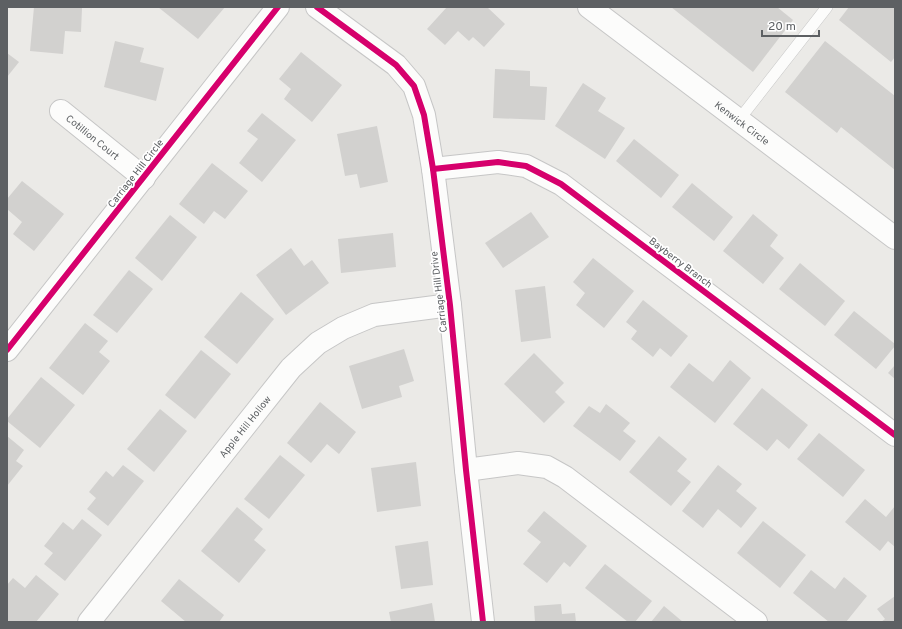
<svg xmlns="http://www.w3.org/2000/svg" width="902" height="629" font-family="Overpass,sans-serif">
  <rect width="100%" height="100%" fill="#ebeae7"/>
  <!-- building -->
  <g fill="#d2d1cf">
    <path d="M34,7L82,8L81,32L65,31L63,54L30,51Z"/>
    <path d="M158,7H225L198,39Z"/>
    <path d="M447,7H487L505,24L484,47L473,37L469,41L458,31L445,45L427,29Z"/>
    <path d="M671,7H777L793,20L753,72Z"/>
    <path d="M849,7H895V57L891,62L839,20Z"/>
    <path d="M115,41L144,48L140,62L164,68L156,101L104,87Z"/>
    <path d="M825,41L895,96V170L841,127L837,133L785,92Z"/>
    <path d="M301,52L342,85L312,122L284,99L291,89L279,79Z"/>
    <path d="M7,53L19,62L7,77Z"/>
    <path d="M495,69L530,71V86L547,87L545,120L493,118Z"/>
    <path d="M583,83L606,98L598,111L625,128L605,159L555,126Z"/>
    <path d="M262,113L296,140L262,182L239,163L258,139L247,131Z"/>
    <path d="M377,126L388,182L360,188L357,174L345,176L337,134Z"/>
    <path d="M634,139L679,175L661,198L616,161Z"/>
    <path d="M212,163L248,191L225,219L214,211L204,224L179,204Z"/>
    <path d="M22,181L64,214L34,251L13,234L22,222L7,209V199Z"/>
    <path d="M692,183L733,217L714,241L672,207Z"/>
    <path d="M531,212L549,237L503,268L485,243Z"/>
    <path d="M753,214L778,235L770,246L784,258L763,284L723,251Z"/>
    <path d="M170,215L197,237L162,281L135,258Z"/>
    <path d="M393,233L396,267L341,273L338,239Z"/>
    <path d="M291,248L304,266L312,260L329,283L286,315L256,275Z"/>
    <path d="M593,258L634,291L604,328L576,305L585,293L573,282Z"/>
    <path d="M800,263L845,301L825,326L779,289Z"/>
    <path d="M129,270L153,289L117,333L93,315Z"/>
    <path d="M545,286L551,338L521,342L515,290Z"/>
    <path d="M241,292L274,319L237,364L204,337Z"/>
    <path d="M643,300L688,336L671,357L660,348L653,357L631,339L637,331L626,322Z"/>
    <path d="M854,311L895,344V346L876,369L834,335Z"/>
    <path d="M85,323L108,341L99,352L110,361L83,395L49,368Z"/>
    <path d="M404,349L414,381L399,386L402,397L362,409L349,366Z"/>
    <path d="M201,350L231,374L195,419L165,395Z"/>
    <path d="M534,353L564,383L555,392L565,402L544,423L504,384Z"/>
    <path d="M730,360L751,378L715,423L670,387L689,363L713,382Z"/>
    <path d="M895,365V379L888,373Z"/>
    <path d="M41,377L75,405L40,448L7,421V419Z"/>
    <path d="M762,388L808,425L789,449L777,439L767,451L733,424Z"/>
    <path d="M320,402L356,432L339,454L327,444L311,463L287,443Z"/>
    <path d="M606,404L630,423L623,431L636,441L620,461L573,426L589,406L600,413Z"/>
    <path d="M160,409L187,431L154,472L127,449Z"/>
    <path d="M819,433L865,470L843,497L797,459Z"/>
    <path d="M7,436L24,450L16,461L23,466L7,486Z"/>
    <path d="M659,436L687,459L677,471L691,482L671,506L629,472Z"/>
    <path d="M280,455L305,475L269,519L244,499Z"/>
    <path d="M416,462L421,506L377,512L371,468Z"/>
    <path d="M123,465L144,481L108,526L87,509L96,498L89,492L106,471L113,477Z"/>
    <path d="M718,465L742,484L736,491L757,508L741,528L718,509L703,528L682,511Z"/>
    <path d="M865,499L886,517L895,506V547L888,541L880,551L845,522Z"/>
    <path d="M237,507L263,529L254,540L266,550L239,583L201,551Z"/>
    <path d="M544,511L587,546L570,567L564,562L547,583L523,564L541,542L527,531Z"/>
    <path d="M82,519L102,535L65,581L44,564L53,553L44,546L63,522L73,530Z"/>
    <path d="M763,521L806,555L780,588L737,553Z"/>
    <path d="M428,541L433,585L401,589L395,546Z"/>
    <path d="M605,564L652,601L635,622H628L585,588Z"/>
    <path d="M811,570L835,589L844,577L867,596L846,622H829L793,593Z"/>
    <path d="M36,575L59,594L36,622H10L7,620V585L13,578L25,588Z"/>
    <path d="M179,579L224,615L219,622H186L161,601Z"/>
    <path d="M895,596V622H881L885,619L877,609Z"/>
    <path d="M432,603L435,622H391L389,612Z"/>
    <path d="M561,604L562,614L575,613L576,622H535L534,606Z"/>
    <path d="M664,606L683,622H651Z"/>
  </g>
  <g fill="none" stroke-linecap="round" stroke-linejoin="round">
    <!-- lane casing -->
    <g stroke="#c6c6c6" stroke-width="12">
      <path id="lane" d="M738,121L827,7"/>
    </g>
    <!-- street casing -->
    <g stroke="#c6c6c6" stroke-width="24">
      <g id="street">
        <path d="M317,7L396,65L414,86L424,115L433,169L450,305L466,470L483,622"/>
        <path id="s1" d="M589,7L895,238"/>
        <path id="s2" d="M61,111L144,178"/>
        <path d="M433,169L498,162L526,166L561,184L895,435"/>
        <path d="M7,350L278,7"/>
        <path d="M466,470L518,463L547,467L565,477L756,622"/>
        <path id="s3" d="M89,622L291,368L318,343L343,328L374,315L450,305"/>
      </g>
    </g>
    <!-- lane -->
    <use href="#lane" stroke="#fcfcfb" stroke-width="11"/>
    <!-- street -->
    <use href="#street" stroke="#fcfcfb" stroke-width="22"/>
    <!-- cycleway casing -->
    <g stroke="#fff" stroke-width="8">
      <g id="cycleway">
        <path d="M317,7L396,65L414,86L424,115L433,169L450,305L466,470L483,622"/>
        <path d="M433,169L498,162L526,166L561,184L895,435"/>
        <path d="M7,350L278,7"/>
      </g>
    </g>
    <!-- cycleway -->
    <use href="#cycleway" stroke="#d6006c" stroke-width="6"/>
  </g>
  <g text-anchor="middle" stroke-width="3.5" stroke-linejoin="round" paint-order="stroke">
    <!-- street labels -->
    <g font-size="10" fill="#5d6063" stroke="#fff">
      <text dy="4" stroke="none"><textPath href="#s1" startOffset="192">Kenwick Circle</textPath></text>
      <text dy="4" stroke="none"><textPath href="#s2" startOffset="41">Cotillion Court</textPath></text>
      <text transform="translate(135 173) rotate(-52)" y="4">Carriage Hill Circle</text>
      <text transform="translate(681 262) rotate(37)" y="4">Bayberry Branch</text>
      <text transform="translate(438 292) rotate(-97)" y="4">Carriage Hill Drive</text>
      <text dy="4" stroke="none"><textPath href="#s3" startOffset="250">Apple Hill Hollow</textPath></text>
    </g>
  </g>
  <!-- border -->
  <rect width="902" height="629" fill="none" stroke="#5d6063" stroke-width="16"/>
  <!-- scale -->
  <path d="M762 30v6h57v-6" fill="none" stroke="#5d6063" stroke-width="2"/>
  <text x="768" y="30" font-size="12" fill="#5d6063" stroke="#ffffff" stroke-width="3" paint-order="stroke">20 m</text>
</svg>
